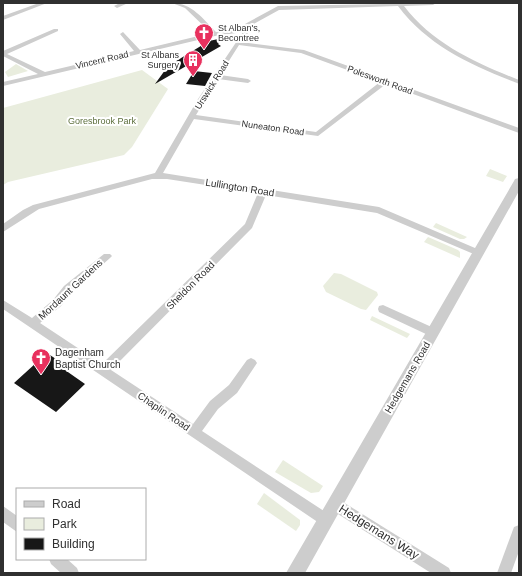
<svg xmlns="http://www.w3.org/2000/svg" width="522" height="576" font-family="Helvetica,sans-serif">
  <rect width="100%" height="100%" fill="#fff"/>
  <!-- green -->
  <g fill="#e9edde">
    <path d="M16,64L28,71L8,77L5,72Z"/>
    <path d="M142,70L168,89L132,147L124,155L8,182L3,185V108Z"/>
    <path d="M490,169L507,176L503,182L486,176Z"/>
    <path d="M436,223L467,237L464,239H460L433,227Z"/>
    <path d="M428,237L458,250L460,252V258L424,242Z"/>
    <path d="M334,273L341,274L377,292L378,295L366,310L361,309L326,292L323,286Z"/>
    <path d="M372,316L410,334L407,338L370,320Z"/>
    <path d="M283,460L323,486L319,492L311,493L275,472Z"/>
    <path d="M264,493L300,520V525L296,531L257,504Z"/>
  </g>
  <!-- building -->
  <g fill="#171717">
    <path d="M223,38L218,44L221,46L155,84L168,66L209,41Z"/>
    <path d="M194,71L212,73L205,86L186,84Z"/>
    <path d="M47,353L68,367L65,370L85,384L56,412L14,383Z"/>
  </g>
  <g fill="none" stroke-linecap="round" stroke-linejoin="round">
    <!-- minor -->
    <g fill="#cdcdcd" fill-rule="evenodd">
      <path d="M39,3H47L3,20V16Z"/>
      <path d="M120,3H128L117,8L114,6Z"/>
      <path d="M172,3C192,3 203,19 216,32L245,28V24L278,6L436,3L433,5L404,6C433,44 476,63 519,80V84L517,83C471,65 428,46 398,6L279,10L250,26L251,29L241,42L304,50L519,128V133L386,84L318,136L194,119L163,173L379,207L482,251L484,253L482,255H476L377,213L266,195L252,228L111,370L193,424L210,401L229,385L247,360L251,358L255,360L257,363L237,393L218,409L202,431L330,515L332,520L330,525L325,527L3,309V300L32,318L53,300L64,286L104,254H110L112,256L110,258L72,292L61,306L40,323L102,364L245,224L258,193L167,179H152L39,209L3,232V224L23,210L33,205L155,173L198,99L243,32L215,36L3,86V82L38,74L3,56V51L54,29H58V31L7,54L45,72L134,51L120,34L123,32L140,50L211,33L185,8ZM239,45L301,53L380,82L316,132L196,115L218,79L248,83L251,81L248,79L220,75Z"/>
      <path d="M383,305L436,329L437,332L436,335L432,336L428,335L379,312L378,309L379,306Z"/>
      <path d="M335,497L449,568L451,573H431L330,509L328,504L330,499Z"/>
      <path d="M3,506L17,516V532L3,522Z"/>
      <path d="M519,525V551L511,573H497L514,527Z"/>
      <path d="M49,559H67L77,568L79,573H61L51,564Z"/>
    </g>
    <!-- tertiary -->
    <path fill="#cdcdcd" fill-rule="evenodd" d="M519,178V191L305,573H286L514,181L515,179Z"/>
  </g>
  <!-- icons -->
  <defs>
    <g id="church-pin" transform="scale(1)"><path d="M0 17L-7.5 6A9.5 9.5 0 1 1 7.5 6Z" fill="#e8315e" stroke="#fff"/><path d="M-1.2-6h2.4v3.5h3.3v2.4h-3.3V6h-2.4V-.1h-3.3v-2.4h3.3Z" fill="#fff"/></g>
    <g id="building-pin" transform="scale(1)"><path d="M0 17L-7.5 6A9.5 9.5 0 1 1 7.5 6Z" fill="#e8315e" stroke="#fff"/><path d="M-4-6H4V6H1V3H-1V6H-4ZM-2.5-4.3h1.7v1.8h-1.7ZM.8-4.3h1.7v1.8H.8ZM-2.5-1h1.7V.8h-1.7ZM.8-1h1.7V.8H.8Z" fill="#fff"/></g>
  </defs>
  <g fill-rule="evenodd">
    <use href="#church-pin" x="204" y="33"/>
    <use href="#building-pin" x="193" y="60"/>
    <use href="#church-pin" x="41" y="358"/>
  </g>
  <g text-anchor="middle" stroke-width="4" stroke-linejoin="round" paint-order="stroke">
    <!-- far-poi labels -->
    <g font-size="9" fill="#303030" stroke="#fff" text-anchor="start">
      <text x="218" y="31">St Alban's,<tspan x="218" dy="10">Becontree</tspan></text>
      <text x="179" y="58" text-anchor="end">St Albans<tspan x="179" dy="10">Surgery</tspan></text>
    </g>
    <!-- far-street labels -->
    <g font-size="9" fill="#303030" stroke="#fff">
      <text transform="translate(102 60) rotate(-13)" y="3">Vincent Road</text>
      <text transform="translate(380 80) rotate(20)" y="3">Polesworth Road</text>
      <text transform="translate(212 85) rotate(-58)" y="3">Urswick Road</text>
      <text transform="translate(273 128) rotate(8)" y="3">Nuneaton Road</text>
    </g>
    <!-- far-park labels -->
    <g font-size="9" fill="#5c6e3c" stroke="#fff">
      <text x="102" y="124">Goresbrook Park</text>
    </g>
    <!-- street labels -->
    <g font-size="10" fill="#303030" stroke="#fff">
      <text transform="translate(240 187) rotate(9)" y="4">Lullington Road</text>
      <text transform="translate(190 285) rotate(-45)" y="4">Sheldon Road</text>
      <text transform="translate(70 289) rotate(-43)" y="4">Mordaunt Gardens</text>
      <text transform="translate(407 377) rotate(-60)" y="4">Hedgemans Road</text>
      <text transform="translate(164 411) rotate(34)" y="4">Chaplin Road</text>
    </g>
    <!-- poi labels -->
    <g font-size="10" fill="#303030" stroke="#fff" text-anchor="start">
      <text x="55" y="356">Dagenham<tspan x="55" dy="12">Baptist Church</tspan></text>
    </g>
    <!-- near-street labels -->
    <g font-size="12" fill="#303030" stroke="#fff">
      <text transform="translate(379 532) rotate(32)" y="4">Hedgemans Way</text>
    </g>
  </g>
  <!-- border -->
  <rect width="522" height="576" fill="none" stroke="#303030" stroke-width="8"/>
  <!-- legend -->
  <rect x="16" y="488" width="130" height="72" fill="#ffffff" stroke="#acacac"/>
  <rect x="24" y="501" width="20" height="6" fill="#cdcdcd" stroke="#acacac"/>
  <text x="52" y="508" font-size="12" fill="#303030">Road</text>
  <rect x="24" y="518" width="20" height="12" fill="#e9edde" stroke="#acacac"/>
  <text x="52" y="528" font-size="12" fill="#303030">Park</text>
  <rect x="24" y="538" width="20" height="12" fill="#171717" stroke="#acacac"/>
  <text x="52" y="548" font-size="12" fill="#303030">Building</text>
</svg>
